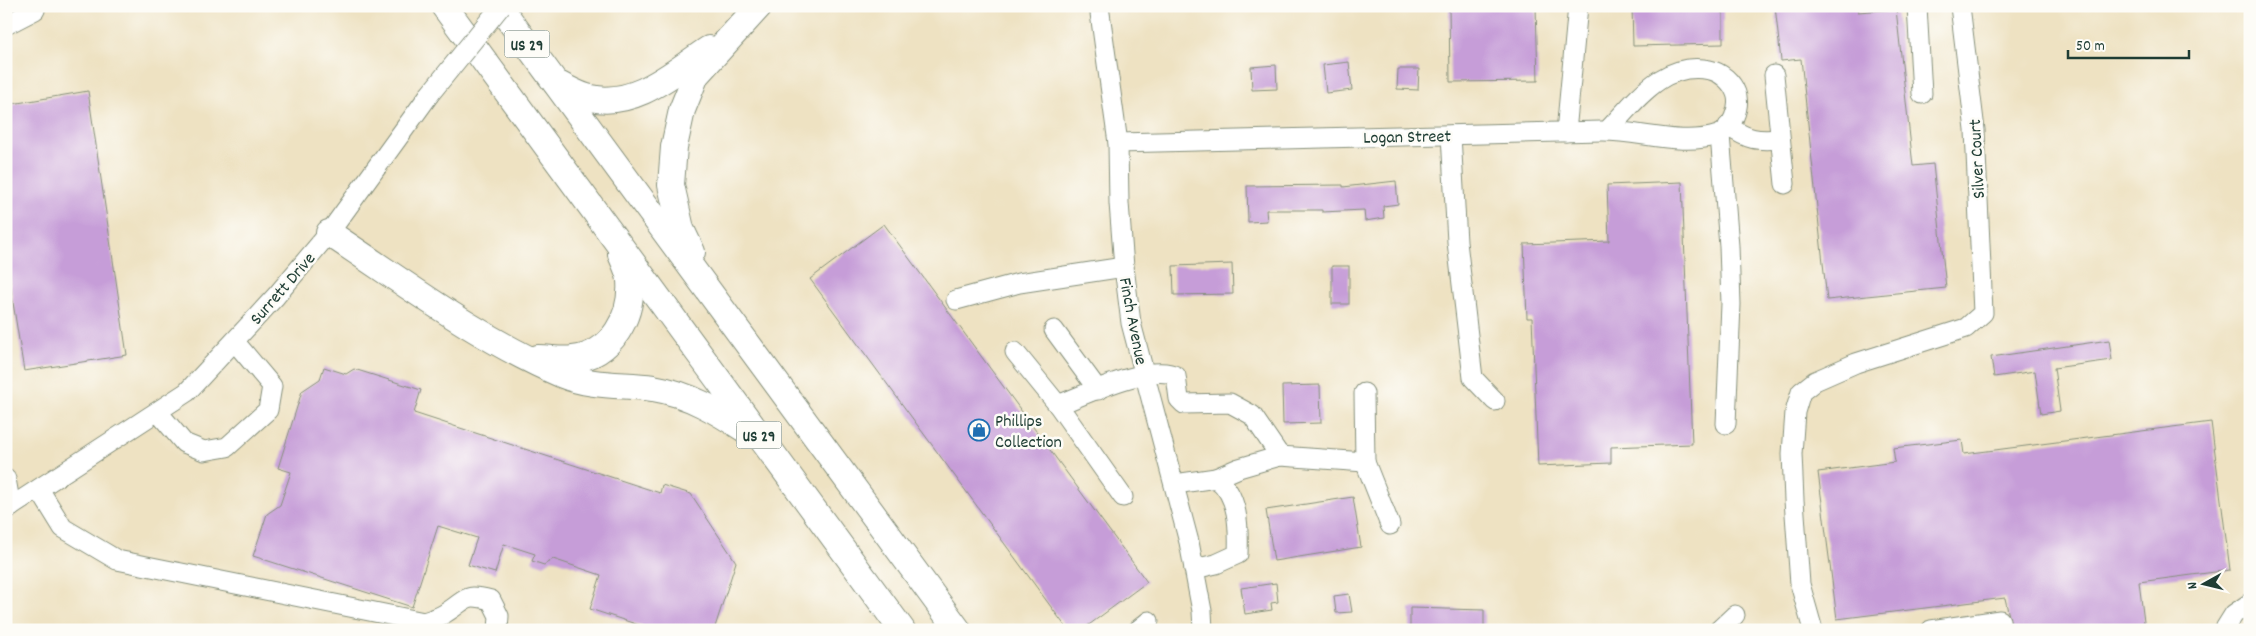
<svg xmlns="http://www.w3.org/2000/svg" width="2256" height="636" font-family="Dekko,sans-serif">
  <rect width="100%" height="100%" fill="#fdfcf7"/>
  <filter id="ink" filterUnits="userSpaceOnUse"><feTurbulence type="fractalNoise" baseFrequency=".02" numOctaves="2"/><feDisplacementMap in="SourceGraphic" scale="10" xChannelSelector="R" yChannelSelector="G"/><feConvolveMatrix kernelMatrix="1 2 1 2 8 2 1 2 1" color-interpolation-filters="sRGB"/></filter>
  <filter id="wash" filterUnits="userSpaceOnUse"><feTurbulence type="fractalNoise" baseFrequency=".0096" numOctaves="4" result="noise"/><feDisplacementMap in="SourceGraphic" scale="20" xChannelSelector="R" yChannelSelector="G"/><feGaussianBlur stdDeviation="1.12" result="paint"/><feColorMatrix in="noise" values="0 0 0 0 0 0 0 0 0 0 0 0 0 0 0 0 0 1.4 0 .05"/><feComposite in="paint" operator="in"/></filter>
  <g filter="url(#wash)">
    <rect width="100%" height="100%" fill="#eee2c2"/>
    <g id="blocks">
      <!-- building -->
      <g fill="#c69dd8">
        <path d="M1449,6H1536L1538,81L1450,82Z"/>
        <path d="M1632,6H1723V44L1633,46Z"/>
        <path d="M1775,6H1858V12L1896,9L1913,166L1933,164L1946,288L1827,300L1801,59L1781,61Z"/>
        <path d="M1349,62L1352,90L1326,93L1323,65Z"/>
        <path d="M1276,65L1277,89L1252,90L1251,67Z"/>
        <path d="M1398,69H1419L1418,90L1397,89Z"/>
        <path d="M88,91L127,355L24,371L6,259V105Z"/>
        <path d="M1396,181L1398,204L1383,206L1384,218L1365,221L1364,210L1322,212V210H1266L1267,221L1248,222L1247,186L1343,185V187Z"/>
        <path d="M1682,182L1692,444L1611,447V463L1538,466L1532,318H1527L1524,244L1609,241L1607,185Z"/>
        <path d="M884,224L1147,582L1082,630H1068L810,279Z"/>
        <path d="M1232,264L1233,294L1174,295L1173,266Z"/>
        <rect x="1332" y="266" width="17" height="38"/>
        <path d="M2109,340L2112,360L2054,368L2060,411L2041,414L2035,371L1994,377L1991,357Z"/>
        <path d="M324,367L346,374L354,369L421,390L414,413L660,493L662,485L691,494L736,562L714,630H654L590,609L601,575L553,559L544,565L532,561L535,554L504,544L495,573L468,565L477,538L438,526L412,607L253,556L267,514L280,505L291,472L278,468L302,391L320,379Z"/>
        <path d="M1320,385L1321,423L1283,424L1282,386Z"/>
        <path d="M2211,422L2230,570L2139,582L2145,630H2012L2005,598L1837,619L1818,472L1895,462L1893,448L1962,440L1964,454Z"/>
        <path d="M1353,497L1361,547L1274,561L1266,510Z"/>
        <path d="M1276,583L1278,602L1271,603L1272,610L1245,614L1241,588Z"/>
        <path d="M1349,594L1352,612L1336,613L1334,596Z"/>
        <path d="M1410,608L1484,610V630H1410Z"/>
      </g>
    </g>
  </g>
  <g filter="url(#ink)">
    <use href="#blocks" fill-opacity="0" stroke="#86907b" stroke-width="1"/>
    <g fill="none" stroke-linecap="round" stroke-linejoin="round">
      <!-- minor casing -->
      <g stroke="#86907b" stroke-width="21">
        <g id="minor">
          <path d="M1099,6L1118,143L1119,203L1124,267L1131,323L1189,542L1202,611L1203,630"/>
          <path d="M1917,6L1922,94"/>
          <path d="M6,25L35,10"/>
          <path d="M1774,75L1785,184"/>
          <path d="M1728,126C1748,140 1757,141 1780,139"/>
          <path d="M1566,132L1578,6"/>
          <path d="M1451,135L1457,242L1473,378L1495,401"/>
          <path d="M1720,135L1729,246L1731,304L1726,424"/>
          <path d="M1118,143C1279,139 1440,135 1601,131C1638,130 1681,147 1718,135C1732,130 1741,106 1736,93C1732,82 1721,72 1710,70C1663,60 1636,101 1607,131"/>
          <path d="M956,300L1019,283L1124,267"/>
          <path d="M1054,330L1098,390"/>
          <path d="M1015,352L1058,405"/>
          <path d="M158,412L184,443L204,451L227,447L268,410L272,386L235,342"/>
          <path d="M1365,462L1390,525"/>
          <path d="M1216,478L1239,468L1280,456L1365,462L1364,393"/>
          <path d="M6,479L11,507"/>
          <path d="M1175,484L1216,478C1239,495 1239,528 1238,554L1216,564L1194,569"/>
          <path d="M39,489L63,528L117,560L424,622C432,619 441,617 447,612C468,599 463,593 491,600L499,616L498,630"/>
          <path d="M1123,497L1058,405C1084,395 1152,362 1176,376L1179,399L1184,404L1230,403L1252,415L1280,456"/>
          <path d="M6,510L187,392L276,296L329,233L429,95"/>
          <path d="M1138,630L1149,621"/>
          <path d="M1719,630L1735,615"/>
          <path d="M1813,630L1800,584L1794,500L1792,454L1795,412L1801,392L1815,381L1856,363L1966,328L1983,313L1975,130L1960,6"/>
          <path d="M1931,630L2000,620L2001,630"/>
          <path d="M2224,630L2234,614L2250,603"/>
        </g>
      </g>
      <!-- highway casing -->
      <g stroke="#86907b" stroke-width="28">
        <g id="highway">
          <path d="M444,6L902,630"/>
          <path d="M499,6L958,630"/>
          <path d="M556,83C567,88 579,96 591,98C636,108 675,71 709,49"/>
          <path d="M329,233C405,283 480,340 563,375C592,387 623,384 653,388C690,394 719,412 749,432"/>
          <path d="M692,252L681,229L671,185L674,147L682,110L696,75L759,6"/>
          <path d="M538,358C550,358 562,361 573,359C612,355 633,316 630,280C629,271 624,262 621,254"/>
        </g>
      </g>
      <!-- minor -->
      <use href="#minor" stroke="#fff" stroke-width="19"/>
      <!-- highway -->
      <use href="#highway" stroke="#fff" stroke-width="26"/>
      <!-- minor-bridge casing -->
      <g stroke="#86907b" stroke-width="21" stroke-linecap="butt">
        <path id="minor-bridge" d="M429,95L501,6"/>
      </g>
      <!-- minor-bridge -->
      <use href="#minor-bridge" stroke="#fff" stroke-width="19"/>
    </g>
  </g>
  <!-- icons -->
  <defs>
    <g id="shop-ring" transform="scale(1.125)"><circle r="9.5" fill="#fdfcf7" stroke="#1f6fb2" stroke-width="1.5"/><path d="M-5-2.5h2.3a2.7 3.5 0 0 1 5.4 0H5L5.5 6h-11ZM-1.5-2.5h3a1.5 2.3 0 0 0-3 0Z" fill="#1f6fb2"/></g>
  </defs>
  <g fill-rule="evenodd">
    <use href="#shop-ring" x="979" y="430"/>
  </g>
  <g text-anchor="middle" stroke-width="5" stroke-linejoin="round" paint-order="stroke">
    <!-- shield labels -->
    <g fill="#fdfcf7" stroke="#62766e" stroke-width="1">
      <rect x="504.5" y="30.5" width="45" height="27" rx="4"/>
      <rect x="736.5" y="421.5" width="45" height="27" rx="4"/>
    </g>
    <g font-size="16" font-weight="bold" fill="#1f3d34">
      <text x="527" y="50">US 29</text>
      <text x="759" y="441">US 29</text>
    </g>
    <!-- street labels -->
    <g font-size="18" fill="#1f3d34" stroke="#fdfcf7">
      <text transform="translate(1407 136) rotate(-1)" y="6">Logan Street</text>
      <text transform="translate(1976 159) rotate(-93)" y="6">Silver Court</text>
      <text transform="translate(282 288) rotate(-49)" y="6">Surrett Drive</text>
      <text transform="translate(1134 321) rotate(79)" y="6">Finch Avenue</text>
    </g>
    <!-- poi labels -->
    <g font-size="18" fill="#1f3d34" stroke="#fdfcf7" text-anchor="start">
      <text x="995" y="426">Phillips<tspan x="995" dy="21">Collection</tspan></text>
    </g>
  </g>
  <!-- margin -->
  <rect width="2256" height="636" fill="none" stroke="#fdfcf7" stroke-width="25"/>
  <!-- north arrow -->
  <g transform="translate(2204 584) rotate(262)" stroke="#fdfcf7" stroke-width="4" paint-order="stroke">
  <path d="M0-4L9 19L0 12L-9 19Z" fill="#1f3d34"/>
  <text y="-8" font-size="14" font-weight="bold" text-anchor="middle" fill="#1f3d34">N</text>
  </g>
  <!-- scale -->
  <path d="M2068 50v8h121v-8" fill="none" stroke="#1f3d34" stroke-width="2.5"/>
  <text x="2076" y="50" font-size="15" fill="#1f3d34" stroke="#fdfcf7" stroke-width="4" paint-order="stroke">50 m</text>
</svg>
